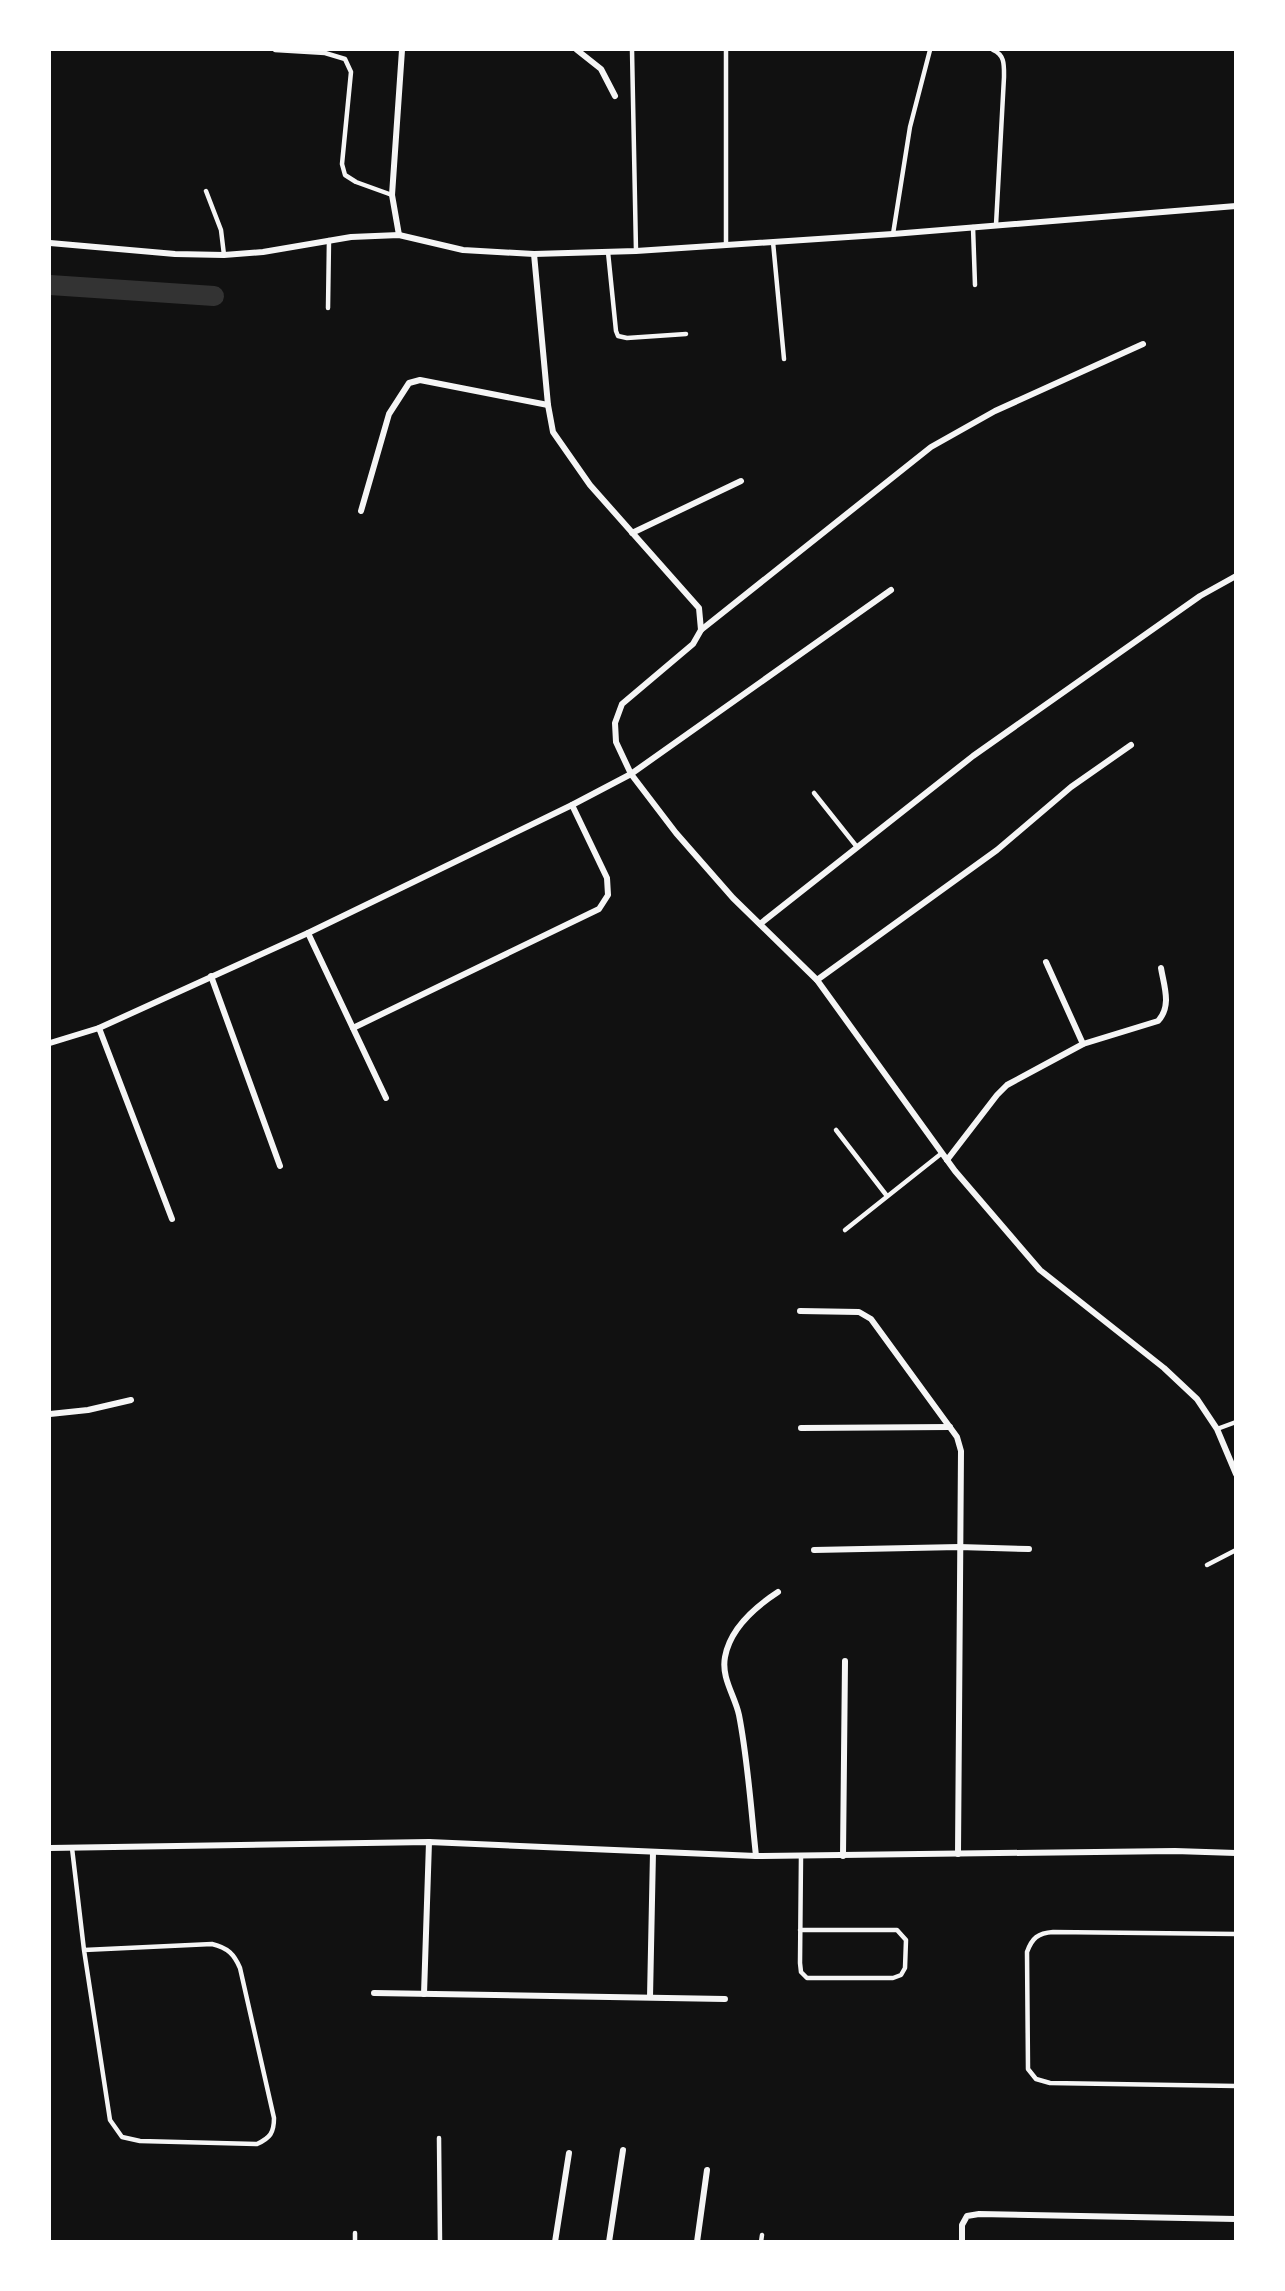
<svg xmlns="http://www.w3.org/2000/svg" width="1285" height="2291" font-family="Helvetica,sans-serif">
  <rect width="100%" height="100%" fill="#111"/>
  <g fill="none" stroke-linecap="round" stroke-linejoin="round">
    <!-- canal -->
    <path stroke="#333" stroke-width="20" d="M50,285L214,296"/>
    <!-- service -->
    <g stroke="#f5f5f5" stroke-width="4.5">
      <path d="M275,50L325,53L345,59L351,72L342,164L345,175L356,182L392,195"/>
      <path d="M632,50L636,251"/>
      <path d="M726,50V245"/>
      <path d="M993,50C1005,55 1004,65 1004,77L996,225"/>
      <path d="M206,191L221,230L224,255"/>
      <path d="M973,227L975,285"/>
      <path d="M893,234L910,127L930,50"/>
      <path d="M773,242L784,359"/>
      <path d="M608,252L616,331L618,336L627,338L686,334"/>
      <path d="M328,308L329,240"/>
      <path d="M814,793L857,847"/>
      <path d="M836,1130L887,1196"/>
      <path d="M845,1230L942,1153"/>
      <path d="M1217,1429L1236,1422"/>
      <path d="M1207,1565L1236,1550"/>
      <path d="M72,1848L84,1950L110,2120L122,2137L140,2141L257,2144C270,2138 274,2133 274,2118L240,1968C234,1954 228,1948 212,1944L84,1950"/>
      <path d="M800,1930H897L906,1940L905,1968L901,1975L893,1978H807L801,1972L800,1963L801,1856"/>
      <path d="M1236,1934L1053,1932C1038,1933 1032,1938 1027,1952L1028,2069L1036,2079L1050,2083L1236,2086"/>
      <path d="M439,2138L440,2242"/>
      <path d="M355,2233V2242"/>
      <path d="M761,2242L762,2235"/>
    </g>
    <!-- minor -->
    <g stroke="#f5f5f5" stroke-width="6">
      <path d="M577,50L601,69L615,96"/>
      <path d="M399,235L392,195L402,50"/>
      <path d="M50,243L175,254L224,255L263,252L351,237L399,235L463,250L534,254L636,251L893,234L1236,206"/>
      <path d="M534,254L548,405L553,432L590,485L699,608L701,630L693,644L622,704L615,723L616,742L631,774L676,833L733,898L817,980L955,1171L1040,1270L1164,1368L1197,1399L1217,1429L1236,1474"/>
      <path d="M361,511L389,414L409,383L420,380L548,405"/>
      <path d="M632,533L741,481"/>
      <path d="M701,630L931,447L995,411L1143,344"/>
      <path d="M760,924L973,756L1200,596L1236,576"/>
      <path d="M308,933L386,1098"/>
      <path d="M1046,962L1083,1044"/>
      <path d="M211,976L280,1166"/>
      <path d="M817,980L997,850L1071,787L1131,745"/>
      <path d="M99,1028L172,1219"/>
      <path d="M353,1028L599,909L608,895L607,878L572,805"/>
      <path d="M50,1043L99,1028L308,933L572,805L631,774L891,590"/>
      <path d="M947,1160L997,1095L1007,1085L1083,1044L1158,1021C1172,1006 1164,986 1161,968"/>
      <path d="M800,1311L859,1312L871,1319L957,1437L961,1451L958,1854"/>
      <path d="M50,1414L88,1410L131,1400"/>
      <path d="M801,1428L950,1427"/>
      <path d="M814,1550L959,1547L1029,1549"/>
      <path d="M50,1848L429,1842L756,1856L1175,1851L1236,1853"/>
      <path d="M756,1856C751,1809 748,1761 739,1715C735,1696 721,1678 725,1657C730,1629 755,1607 778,1592"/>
      <path d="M843,1856L845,1661"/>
      <path d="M374,1993L725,1999"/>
      <path d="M424,1994L429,1842"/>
      <path d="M650,1997L653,1852"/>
      <path d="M555,2242L569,2153"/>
      <path d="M609,2242L623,2150"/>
      <path d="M697,2242L707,2170"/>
      <path d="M962,2242V2225L967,2216L979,2214L1236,2219"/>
    </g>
  </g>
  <!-- border -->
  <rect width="1285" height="2291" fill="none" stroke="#ffffff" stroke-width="102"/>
</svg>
